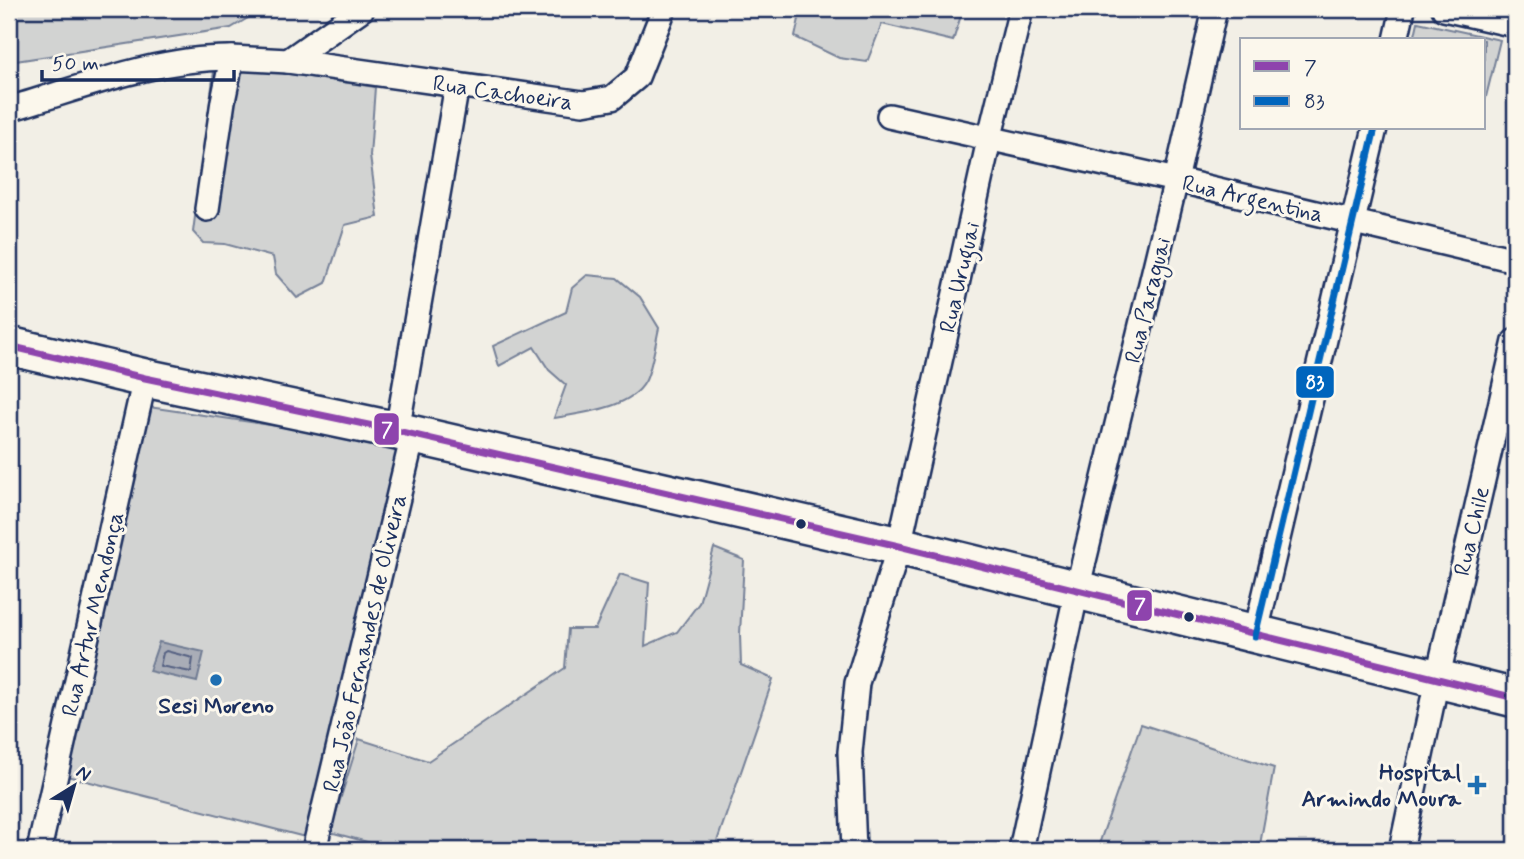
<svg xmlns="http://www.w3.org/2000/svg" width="1524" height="859" font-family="Mynerve,sans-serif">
  <rect width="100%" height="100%" fill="#f2efe6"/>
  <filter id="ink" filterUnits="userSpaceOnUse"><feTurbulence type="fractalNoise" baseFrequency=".0143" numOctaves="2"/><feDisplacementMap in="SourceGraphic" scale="14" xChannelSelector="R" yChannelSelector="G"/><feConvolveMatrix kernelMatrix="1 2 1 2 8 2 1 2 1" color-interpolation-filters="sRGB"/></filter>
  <g filter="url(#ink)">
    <!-- green -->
    <g fill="#d2d3d2" stroke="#768198" stroke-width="2">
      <path d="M9,9H263L231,28L9,62Z"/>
      <path d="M784,9H963L953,41L882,24L867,62L839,58L795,37L799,19Z"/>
      <path d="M1418,22L1500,40L1484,105V40H1414Z"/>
      <path d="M263,70L375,87L370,156L378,217L345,225L326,283L297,298L276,274L273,257L225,244L203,243L193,232L214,71Z"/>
      <path d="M587,275L617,278L640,297L659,328C656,341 651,372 645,382C630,409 581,413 554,418L566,385L549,370L534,347L499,366L493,346L566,312L572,288Z"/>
      <path d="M149,407L405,445L309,838L63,775Z"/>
      <path d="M714,548L744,560L740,634L741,665L773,679L714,850H397L330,832L359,739L428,761L565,668L568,629H595L620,574L649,583L645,646L677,632L699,603Z"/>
      <path d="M1141,724L1274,768L1259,850H1097Z"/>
    </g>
    <!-- water -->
    <path fill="#a9adb7" stroke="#707b93" stroke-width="2" d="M159,642L204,652L197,682L149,671Z"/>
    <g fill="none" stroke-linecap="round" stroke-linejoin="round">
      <!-- shore -->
      <path stroke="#546182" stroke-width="2" d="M166,651L193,658L191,672L160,666L163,653Z"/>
      <!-- minor casing -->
      <g stroke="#1b2f5e" stroke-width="28">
        <g id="minor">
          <path d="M1444,9L1515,25"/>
          <path d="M1396,40L1403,9"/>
          <path d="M288,61L583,103L612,98L637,77L664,9"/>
          <path d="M9,109C81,88 157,57 232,58"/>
          <path d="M889,116L1176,180L1515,260"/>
          <path d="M207,209L223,101L232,58L288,61L362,9"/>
          <path d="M397,431L457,85"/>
          <path d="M1255,636L1375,128"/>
          <path d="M39,850L145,378"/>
          <path d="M314,850L413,435"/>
          <path d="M854,850L850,752L857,683L899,546L989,140L1021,9"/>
          <path d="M1021,850L1077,590L1176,180L1215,9"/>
          <path d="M1401,850L1437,680L1515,341"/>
        </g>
      </g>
      <!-- primary casing -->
      <g stroke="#1b2f5e" stroke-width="42">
        <path id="primary" d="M9,346L145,378L397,431L899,546L1515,698"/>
      </g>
      <!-- minor -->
      <use href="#minor" stroke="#fbf7ec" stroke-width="23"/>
      <!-- primary -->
      <use href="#primary" stroke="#fbf7ec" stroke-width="37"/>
      <!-- bus-1 casing -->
      <g stroke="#fbf7ec" stroke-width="12">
        <path id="bus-1" d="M9,346L145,378L397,431L899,546L1515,698"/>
      </g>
      <!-- bus-2 casing -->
      <g stroke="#fbf7ec" stroke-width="12">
        <path id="bus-2" d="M1255,636L1375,128"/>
      </g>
      <!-- bus-1 -->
      <use href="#bus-1" stroke="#8e44ad" stroke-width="7"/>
      <!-- bus-2 -->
      <use href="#bus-2" stroke="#0065bd" stroke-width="7"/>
    </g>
  </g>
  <!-- markers -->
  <g fill="#1b2f5e" stroke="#fbf7ec" stroke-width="2.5">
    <circle cx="801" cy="524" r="6"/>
    <circle cx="1189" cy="617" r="6"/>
  </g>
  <g fill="#1f6fb2" stroke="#fbf7ec" stroke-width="2.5">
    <circle cx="216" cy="680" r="7"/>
    <path d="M1473.5 774.5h7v7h7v7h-7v7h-7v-7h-7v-7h7z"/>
  </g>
  <g text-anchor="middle" stroke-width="6" stroke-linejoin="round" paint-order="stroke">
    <!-- street labels -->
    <g font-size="23" fill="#1b2f5e" stroke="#fbf7ec">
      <text transform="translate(503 92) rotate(8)" y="8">Rua Cachoeira</text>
      <text transform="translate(1253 198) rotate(13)" y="8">Rua Argentina</text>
      <text transform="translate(959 277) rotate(-77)" y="8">Rua Uruguai</text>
      <text transform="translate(1147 300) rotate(-76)" y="8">Rua Paraguai</text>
      <text transform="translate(1471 531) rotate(-77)" y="8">Rua Chile</text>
      <text transform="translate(92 614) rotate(-77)" y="8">Rua Artur Mendonça</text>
      <text transform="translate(364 643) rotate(-77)" y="8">Rua João Fernandes de Oliveira</text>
    </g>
    <!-- poi labels -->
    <g font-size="23" font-weight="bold" fill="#1b2f5e" stroke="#fbf7ec">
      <text x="216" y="713">Sesi Moreno</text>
      <text x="1461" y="780" text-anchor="end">Hospital<tspan x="1461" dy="26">Armindo Moura</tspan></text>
    </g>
  </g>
  <g stroke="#fbf7ec" stroke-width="2.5">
    <rect x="1295" y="365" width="40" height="34" rx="7" fill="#0065bd"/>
    <rect x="373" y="412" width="27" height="34" rx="7" fill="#8e44ad"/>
    <rect x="1126" y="589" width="27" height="33" rx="7" fill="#8e44ad"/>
  </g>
  <g font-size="19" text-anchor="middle" font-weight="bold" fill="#fff">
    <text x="1315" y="389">83</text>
    <text x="387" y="436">7</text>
    <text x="1140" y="612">7</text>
  </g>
  <!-- margin -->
  <rect width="1524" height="859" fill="none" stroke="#fbf7ec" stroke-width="35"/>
  <rect x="18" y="18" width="1489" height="824" fill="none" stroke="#1b2f5e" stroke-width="2.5" filter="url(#ink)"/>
  <!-- legend -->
  <rect x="1240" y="38" width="245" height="91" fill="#fbf7ec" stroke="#a1a7b3" stroke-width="2"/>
  <rect x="1254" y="61" width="35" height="10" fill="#8e44ad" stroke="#a1a7b3" stroke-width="2"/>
  <text x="1304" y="74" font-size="21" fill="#1b2f5e">7</text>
  <rect x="1254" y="96" width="35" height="10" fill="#0065bd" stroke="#a1a7b3" stroke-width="2"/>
  <text x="1304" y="108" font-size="21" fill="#1b2f5e">83</text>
  <!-- north arrow -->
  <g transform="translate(74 786) rotate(37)" stroke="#fbf7ec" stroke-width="5" paint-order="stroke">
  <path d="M0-5L12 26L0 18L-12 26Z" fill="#1b2f5e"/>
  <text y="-10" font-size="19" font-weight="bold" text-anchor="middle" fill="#1b2f5e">N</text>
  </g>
  <!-- scale -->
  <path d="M42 70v10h192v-10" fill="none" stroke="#1b2f5e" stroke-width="3.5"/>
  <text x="52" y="70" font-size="21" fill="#1b2f5e" stroke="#fbf7ec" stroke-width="5" paint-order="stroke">50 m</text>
</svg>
